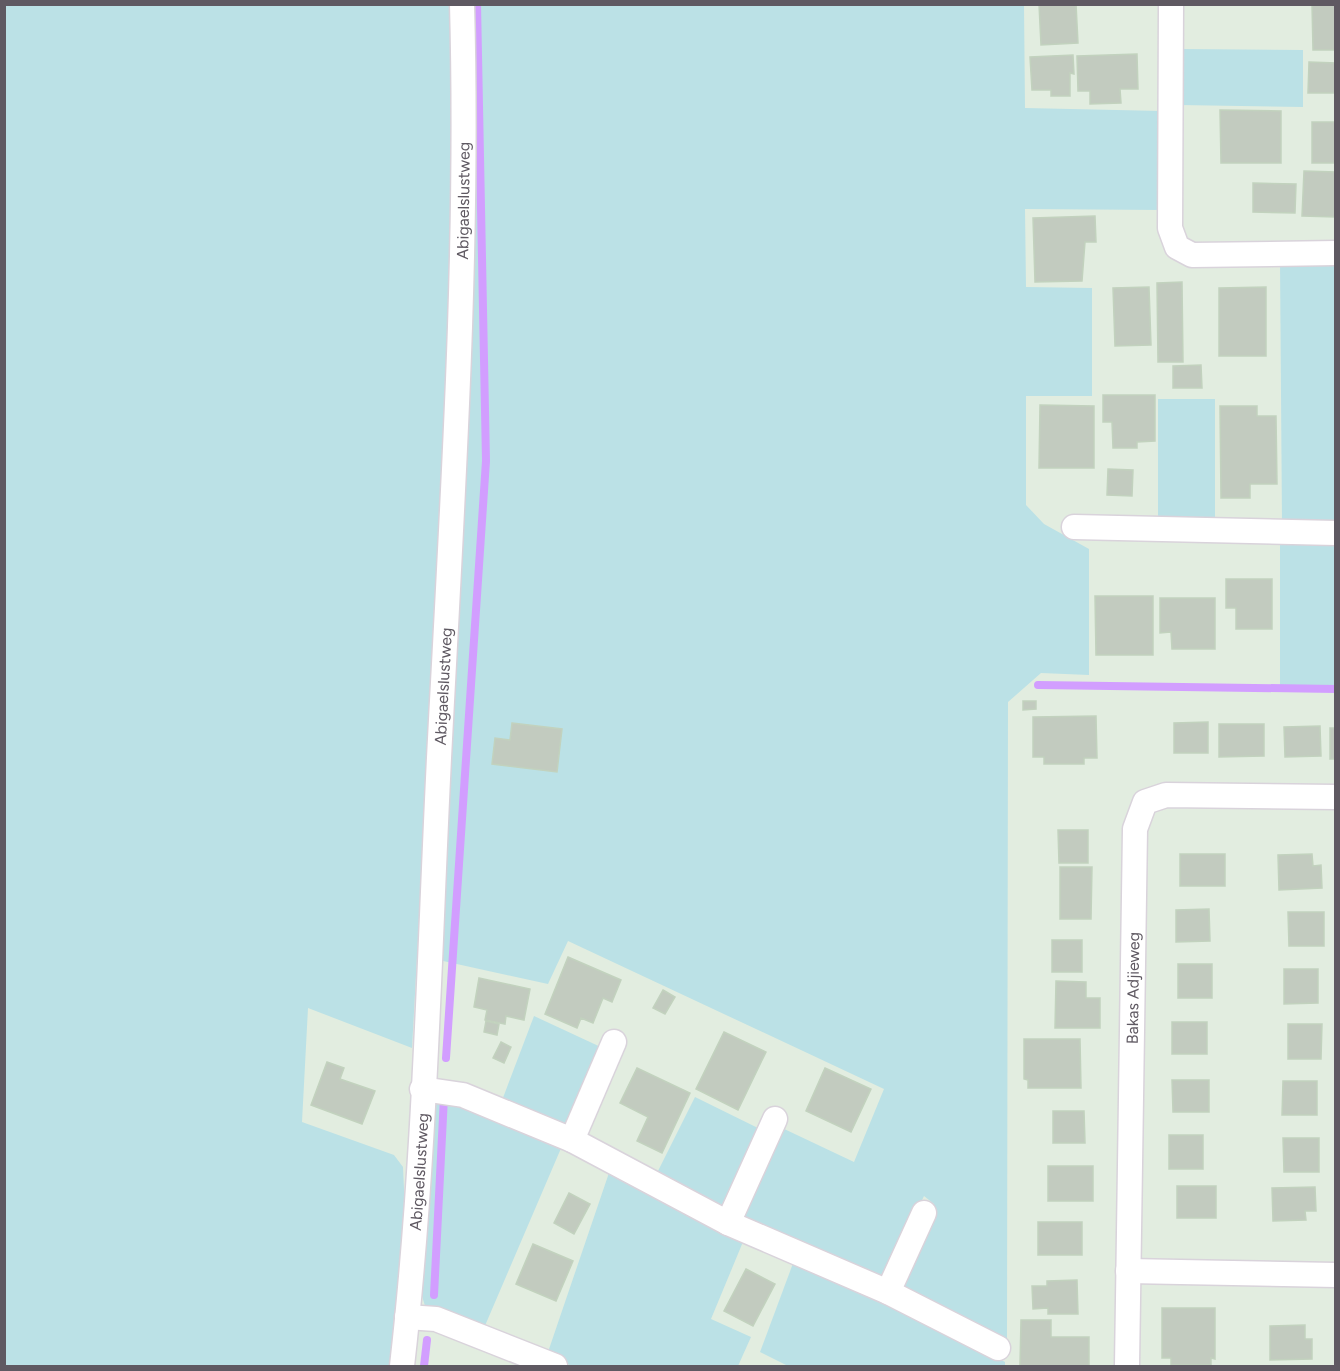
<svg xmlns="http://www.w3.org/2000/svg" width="1340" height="1371" font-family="Figtree,sans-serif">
  <rect width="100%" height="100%" fill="#e2ede0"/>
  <!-- green -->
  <g fill="#bbe1e6">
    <path d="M5,5H454L457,121L445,454L412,1048L308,1008L302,1122L394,1155L403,1167L406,1233L393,1366H5Z"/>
    <path d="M468,5H1024L1025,108L1162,111L1163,210L1025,209L1026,287L1092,288V396H1026V505L1044,524L1089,549V675L1041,673L1008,702L1007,1344L897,1289L934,1204L924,1196L882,1282L738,1219L780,1127L854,1162L884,1089L568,941L548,984L434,959Z"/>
    <path d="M1179,49L1303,50V107L1179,105Z"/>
    <path d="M1280,262H1335V525L1282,524Z"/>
    <rect x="1158" y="399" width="57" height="123"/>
    <path d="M1280,539L1335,540V689L1280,688Z"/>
    <path d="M534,1016L605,1049L566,1130L501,1103Z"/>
    <path d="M695,1097L762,1130L725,1215L655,1177Z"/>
    <path d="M435,1101L462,1105L562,1146L484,1328L425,1306L422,1296L429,1103Z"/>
    <path d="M611,1167L745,1237L711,1319L751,1337L738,1366H572L547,1355Z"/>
    <path d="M795,1258L884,1297L1005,1362V1366H788L760,1352Z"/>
  </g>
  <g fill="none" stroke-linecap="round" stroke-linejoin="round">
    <!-- stream -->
    <g stroke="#d29eff" stroke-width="8">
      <path d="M1038,685L1336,689"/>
      <path d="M446,1058L486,461L477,4"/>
      <path d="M434,1295L444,1097"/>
      <path d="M424,1366L427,1340"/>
    </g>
  </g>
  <!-- building -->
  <g fill="#c2cbbf" stroke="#c2d2be" stroke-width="1.5">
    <path d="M1039,4H1076L1078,43L1041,45Z"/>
    <path d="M1312,4H1336V50H1313Z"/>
    <path d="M1137,54L1138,89H1120L1121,103L1090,104V91H1078L1077,56Z"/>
    <path d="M1073,55L1074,74L1070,73V96H1051V90H1032L1030,57Z"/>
    <path d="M1309,62L1336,63V93H1308Z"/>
    <path d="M1220,110L1281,111V163H1221Z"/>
    <rect x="1312" y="122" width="24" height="41"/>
    <path d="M1304,171L1336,172V217L1302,216Z"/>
    <path d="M1253,183L1296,184L1295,213L1253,212Z"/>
    <path d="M1095,216L1096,242H1085L1082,281L1035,282L1033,218Z"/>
    <path d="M1182,282L1183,362H1158L1157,283Z"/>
    <path d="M1149,287L1151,345L1115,346L1113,288Z"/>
    <path d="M1266,287V356H1219V288Z"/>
    <path d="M1201,365L1202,388H1173V366Z"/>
    <path d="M1103,395H1155V441L1137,442V448H1113L1112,422H1103Z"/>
    <path d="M1040,405L1094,406V468H1039Z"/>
    <path d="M1220,406H1257V416H1276L1277,484H1250V498H1221Z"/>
    <path d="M1108,469L1133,470L1132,496L1107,495Z"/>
    <path d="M1226,579H1272V629H1236V608H1226Z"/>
    <path d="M1095,596H1153V655H1096Z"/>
    <path d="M1160,598H1215V649H1172L1171,632L1160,633Z"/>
    <path d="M1023,701H1036V709L1023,710Z"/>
    <path d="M1096,716L1097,758H1084V764H1044V757H1033V717Z"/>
    <path d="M1208,722V753H1174V723Z"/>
    <path d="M512,723L562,729L557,772L492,764L495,738L510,740Z"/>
    <path d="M1219,724H1264V756L1219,757Z"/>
    <path d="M1320,726L1321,756L1285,757L1284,727Z"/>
    <rect x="1330" y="728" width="6" height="31"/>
    <path d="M1058,830H1088V863H1059Z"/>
    <rect x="1180" y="854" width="45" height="32"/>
    <path d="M1312,854L1313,866L1321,865L1322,888L1279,890L1278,855Z"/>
    <path d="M1060,867H1092L1091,919H1060Z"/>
    <path d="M1209,909L1210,941L1176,942V910Z"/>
    <path d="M1288,912H1324V946H1289Z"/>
    <rect x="1052" y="940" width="30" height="32"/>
    <path d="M568,957L621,980L612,1002L603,998L593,1023L581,1018L577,1028L545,1014Z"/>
    <rect x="1178" y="964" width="34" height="34"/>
    <path d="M1284,969H1318V1003L1284,1004Z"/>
    <path d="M479,978L530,989L524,1020L506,1016L505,1024L485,1020L487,1010L474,1007Z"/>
    <path d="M1056,981L1086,982V998H1100V1028H1055Z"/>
    <path d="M663,990L675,997L665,1014L653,1008Z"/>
    <path d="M486,1021L499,1024L497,1035L484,1032Z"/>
    <rect x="1172" y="1022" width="35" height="32"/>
    <path d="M1288,1024H1322L1321,1059H1288Z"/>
    <path d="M724,1032L766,1052L738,1110L696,1089Z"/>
    <path d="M1024,1039H1080L1081,1088H1028V1080L1024,1079Z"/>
    <path d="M501,1042L511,1047L504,1063L493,1058Z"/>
    <path d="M327,1062L344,1068L340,1079L375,1091L362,1124L311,1105Z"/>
    <path d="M637,1068L690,1093L662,1153L637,1141L648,1117L620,1103Z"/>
    <path d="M825,1068L871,1089L851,1132L806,1111Z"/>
    <path d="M1172,1080H1209V1112H1173Z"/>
    <path d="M1283,1081H1317V1115H1282Z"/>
    <path d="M1053,1111H1084L1085,1143H1053Z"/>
    <rect x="1169" y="1135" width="34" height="34"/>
    <path d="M1283,1138H1319V1172H1284Z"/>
    <rect x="1048" y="1166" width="45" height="35"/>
    <rect x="1177" y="1186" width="39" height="32"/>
    <path d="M1315,1187L1316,1211H1305L1306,1220L1273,1221L1272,1188Z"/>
    <path d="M569,1193L590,1204L574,1234L554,1223Z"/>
    <rect x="1038" y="1222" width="44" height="33"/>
    <path d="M533,1244L573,1261L556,1301L516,1284Z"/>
    <path d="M746,1269L775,1284L753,1326L724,1311Z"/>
    <path d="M1077,1280L1078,1314H1048V1308L1033,1309L1032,1286H1047V1281Z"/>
    <path d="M1162,1308H1215V1359L1211,1358V1365H1171V1358H1162Z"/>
    <path d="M1021,1320H1051V1337H1089V1366H1020Z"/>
    <path d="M1305,1325V1339H1312V1359L1270,1360V1326Z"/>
  </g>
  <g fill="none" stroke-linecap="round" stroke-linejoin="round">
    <!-- street casing -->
    <g stroke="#d9d3db" stroke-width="27">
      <g id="street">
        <path d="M1171,4L1170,228L1177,247L1192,255L1336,253"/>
        <path d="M1074,527L1336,533"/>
        <path d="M422,1089L463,1095L572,1140L728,1223L888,1292L998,1348"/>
        <path d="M572,1140L614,1042"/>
        <path d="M728,1223L775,1119"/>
        <path d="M1128,1271L1336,1275"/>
        <path d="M888,1292L924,1213"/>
        <path d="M407,1317L436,1319L555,1366"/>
        <path id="s1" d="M402,1366C425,1165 429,960 439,758C452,507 469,255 462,4"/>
        <path id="s2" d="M1127,1366L1135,829L1145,802L1166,795L1336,797"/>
      </g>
    </g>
    <!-- street -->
    <use href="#street" stroke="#fff" stroke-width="24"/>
  </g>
  <g text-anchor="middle" stroke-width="5" stroke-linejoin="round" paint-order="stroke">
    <!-- street labels -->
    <g font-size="16" fill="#5f5962" stroke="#fff">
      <text dy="6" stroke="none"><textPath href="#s1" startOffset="1167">Abigaelslustweg</textPath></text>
      <text dy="6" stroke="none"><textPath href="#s1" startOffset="681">Abigaelslustweg</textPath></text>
      <text dy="6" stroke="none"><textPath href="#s2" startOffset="378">Bakas Adjieweg</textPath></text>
      <text dy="6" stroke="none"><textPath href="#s1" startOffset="195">Abigaelslustweg</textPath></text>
    </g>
  </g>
  <!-- border -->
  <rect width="1340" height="1371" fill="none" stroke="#5f5962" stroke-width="12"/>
</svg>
